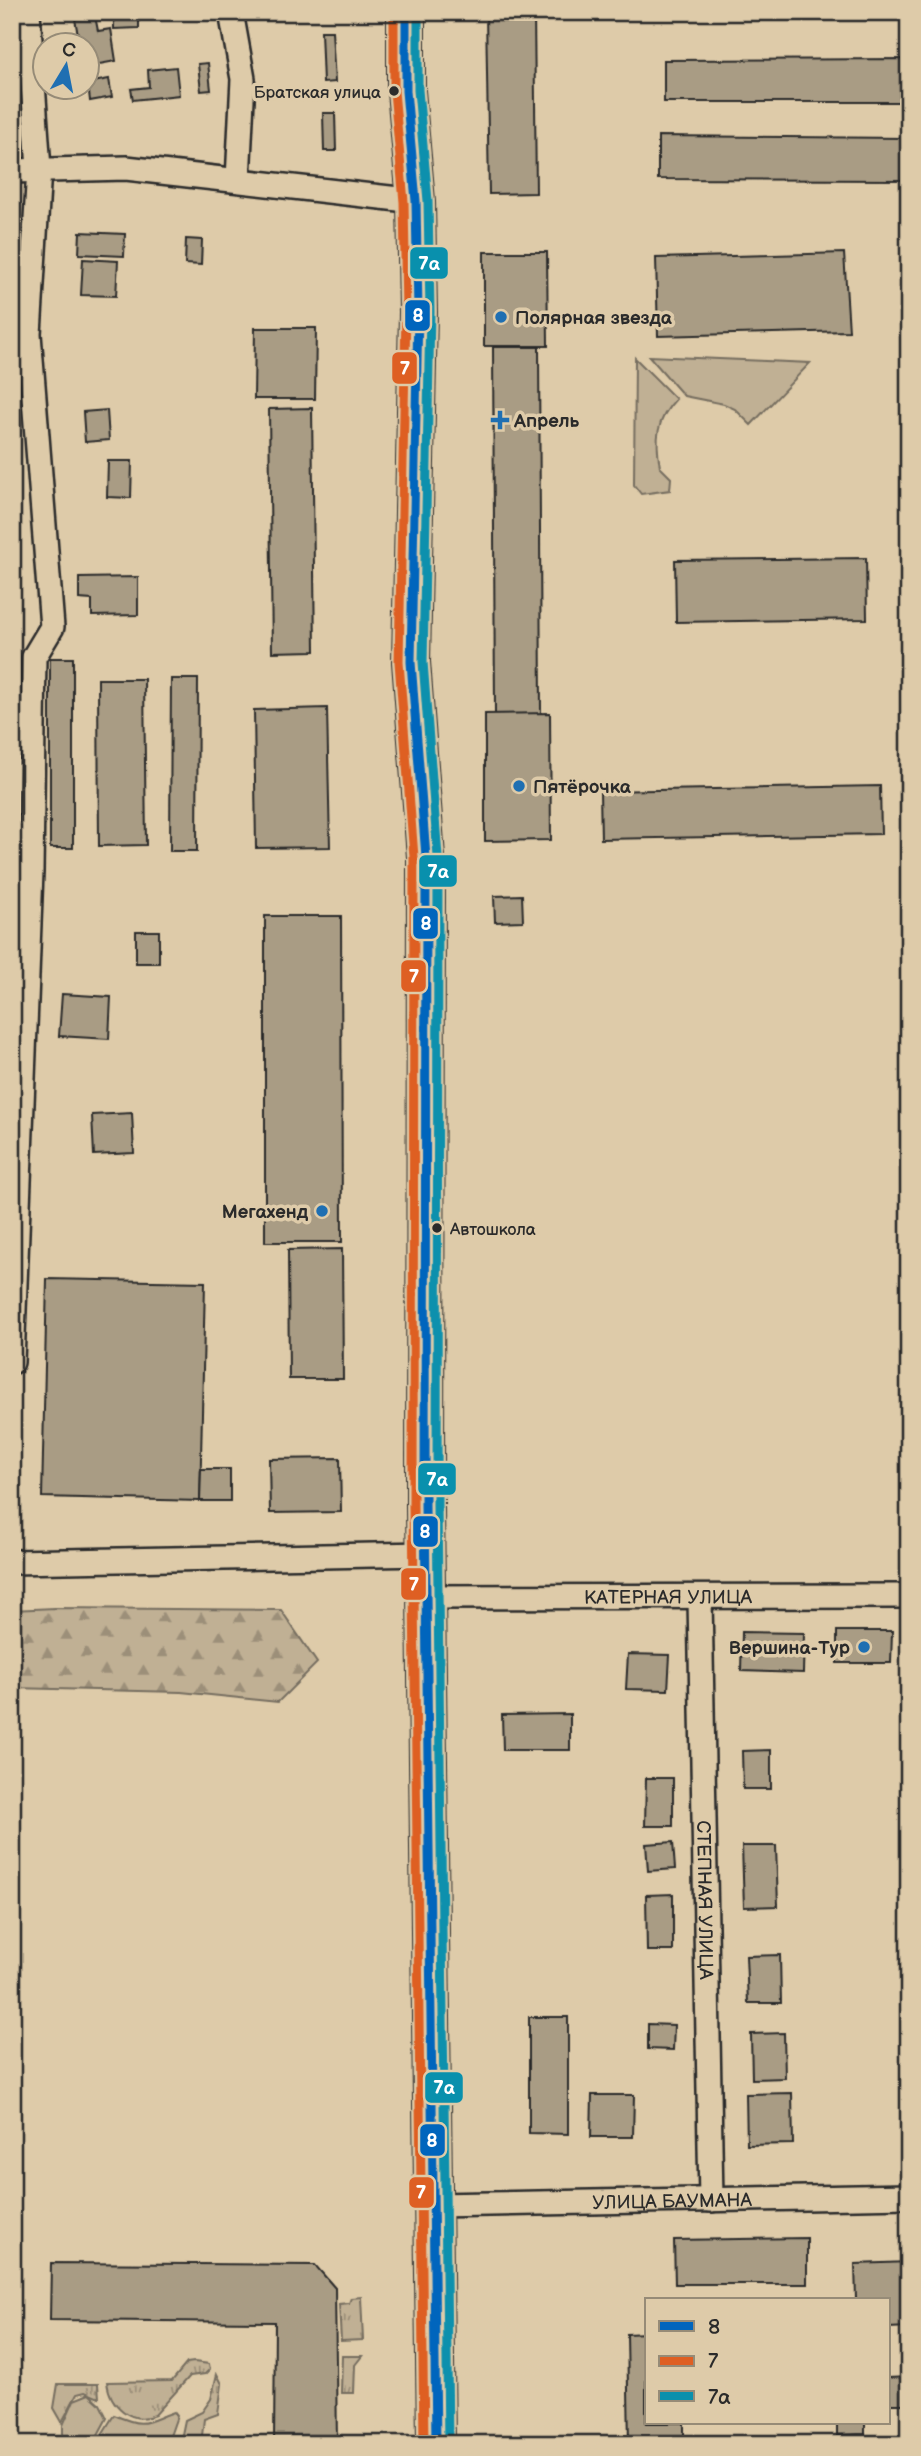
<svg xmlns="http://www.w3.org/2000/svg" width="921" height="2456" font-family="'Balsamiq Sans',sans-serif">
  <defs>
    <pattern id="grass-tufts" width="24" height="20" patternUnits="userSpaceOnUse" patternTransform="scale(1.75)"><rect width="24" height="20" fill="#c0b094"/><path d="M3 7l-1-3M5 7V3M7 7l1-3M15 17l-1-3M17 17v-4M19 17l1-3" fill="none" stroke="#9c8f79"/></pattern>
    <pattern id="forest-firs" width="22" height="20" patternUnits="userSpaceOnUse" patternTransform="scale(1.75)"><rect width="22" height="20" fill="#c0b094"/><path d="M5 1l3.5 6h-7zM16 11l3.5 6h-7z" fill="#9c8f79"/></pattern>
  </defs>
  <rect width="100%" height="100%" fill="#decba9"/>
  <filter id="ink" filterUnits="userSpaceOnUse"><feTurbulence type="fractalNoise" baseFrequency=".0143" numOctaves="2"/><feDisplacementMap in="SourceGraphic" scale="14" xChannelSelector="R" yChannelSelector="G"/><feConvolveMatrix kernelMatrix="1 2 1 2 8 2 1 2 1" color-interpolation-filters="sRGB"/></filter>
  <g filter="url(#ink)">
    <!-- grass -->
    <g fill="url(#grass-tufts)" stroke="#766e60" stroke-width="2">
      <path d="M361,2297L363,2340L341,2341L339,2304L349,2303L351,2298Z"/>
      <path d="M342,2356H362L355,2365L354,2393H341Z"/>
      <path d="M194,2362L209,2364L210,2369L205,2374L190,2376L155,2415C131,2425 110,2406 107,2382L172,2381L187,2363Z"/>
      <path d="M217,2374L222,2384L218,2414L204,2419L201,2444H180L185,2420L202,2412L211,2399Z"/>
      <path d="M58,2384H98L99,2398L85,2392L77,2394L62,2422L54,2408Z"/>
    </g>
    <!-- forest -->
    <path fill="url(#forest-firs)" stroke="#766e60" stroke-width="2" d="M55,1608L281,1610L317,1663L278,1702L181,1692L12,1688V1610Z"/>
    <!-- green -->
    <g fill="#c0b094" stroke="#766e60" stroke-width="2">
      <path d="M649,356L810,363L751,425L735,409L724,404L684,396Z"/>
      <path d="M635,358L676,399C656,420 655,439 660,467L671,478L670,490L641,494L634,485Z"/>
      <path d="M89,2394L100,2404L107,2418L93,2444H63V2425L74,2400Z"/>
      <path d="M174,2412L177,2416L170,2436L171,2444H96L114,2415C147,2429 145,2422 174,2412Z"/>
    </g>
    <!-- building -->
    <g fill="#a99c84" stroke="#2b2b2b" stroke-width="2">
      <path d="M486,12H534L536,193L489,194Z"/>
      <path d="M139,13V28L114,29V14Z"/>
      <path d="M95,16L98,31L111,29L116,61L88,66V46H80L75,19Z"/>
      <path d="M321,31H332L335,82L323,83Z"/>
      <path d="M909,59V102H664V60Z"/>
      <path d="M208,63L211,90L201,91L198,64Z"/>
      <path d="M12,66L18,117H12Z"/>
      <path d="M176,67L179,95L133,100L131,89L149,87L148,70Z"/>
      <path d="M109,79L112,97L90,101L88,83Z"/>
      <path d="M323,113H335L336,151H324Z"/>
      <path d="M658,136L909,138V180L658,179Z"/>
      <path d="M80,232L125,234L124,256L79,254Z"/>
      <path d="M186,239L202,240L201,265L185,264Z"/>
      <path d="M484,252H547L548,346H484Z"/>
      <path d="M844,253L849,331L658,336L656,258Z"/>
      <path d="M83,259L118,261L116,296L81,295Z"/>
      <path d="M255,328H316L315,399H254Z"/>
      <path d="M493,347H539L541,714H495Z"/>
      <path d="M312,408L315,651L272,652L269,409Z"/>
      <path d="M107,410L109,440L85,442L83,412Z"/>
      <path d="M108,461H132L131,498L107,497Z"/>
      <path d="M866,558L867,619L676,622L675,560Z"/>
      <path d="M138,577V615L92,616V600L79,599V578Z"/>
      <rect x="50" y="658" width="23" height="190"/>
      <path d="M98,679H144L146,845L99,846Z"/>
      <path d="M171,679H198L197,851H170Z"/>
      <path d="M327,708L330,847L256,848L254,710Z"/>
      <path d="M550,713L551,840L485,841V714Z"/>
      <path d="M880,786L881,834L601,839L600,791Z"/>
      <path d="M522,895L523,921L495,922L494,896Z"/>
      <path d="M265,916H341L342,1242H265Z"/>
      <rect x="136" y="931" width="23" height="32"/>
      <path d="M62,994L111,997L109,1039L59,1036Z"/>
      <path d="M132,1113L134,1153L94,1155L92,1115Z"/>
      <path d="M342,1249L343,1379H289L288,1250Z"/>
      <path d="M47,1279L205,1282L200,1501L42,1497Z"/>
      <path d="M340,1458L341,1512L270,1513L269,1459Z"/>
      <path d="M201,1469H230V1501H200Z"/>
      <path d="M837,1631H892L891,1663H837Z"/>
      <path d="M742,1632L804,1633L803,1673L741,1671Z"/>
      <path d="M628,1654L670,1655L668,1690L626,1689Z"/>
      <path d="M570,1714V1750H503L502,1715Z"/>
      <path d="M771,1750V1789H743L742,1751Z"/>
      <path d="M646,1778H673V1826H645Z"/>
      <path d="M673,1842L675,1869L648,1871L646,1844Z"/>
      <path d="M742,1846H776L778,1906L744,1907Z"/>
      <path d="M673,1894V1951H647L646,1895Z"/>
      <path d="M780,1955L781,2003H748L746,1956Z"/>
      <path d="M529,2017H568V2134L529,2133Z"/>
      <path d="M648,2024L674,2025L673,2050L648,2049Z"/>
      <path d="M784,2033L785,2078L752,2079L751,2034Z"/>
      <path d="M792,2093L793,2144L747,2145L746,2094Z"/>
      <path d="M592,2095H634L633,2137H591Z"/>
      <path d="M807,2238V2284H675L674,2240Z"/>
      <path d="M909,2262V2327L888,2328V2300H856L855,2264Z"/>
      <path d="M51,2263L315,2265L335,2288L337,2444H274L275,2322L50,2320Z"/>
      <path d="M646,2333V2423H684V2444H629L627,2334Z"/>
      <path d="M909,2377V2404H888V2378Z"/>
      <path d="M837,2423H865V2434L837,2435Z"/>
    </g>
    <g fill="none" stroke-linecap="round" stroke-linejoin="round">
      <!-- minor casing -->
      <g stroke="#2b2b2b" stroke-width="28">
        <g id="minor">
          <path d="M231,12L243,79L238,180"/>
          <path d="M12,171L126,168L416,201"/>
          <path d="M12,1362L31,872L34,657L52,627L29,334L39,169L28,12"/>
          <path d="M12,1562L426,1554"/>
          <path id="s1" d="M426,1597L909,1596"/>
          <path id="s2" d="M700,1599L711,2200"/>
          <path id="s3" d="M434,2205L909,2196"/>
        </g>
      </g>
      <!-- primary casing -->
      <g stroke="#2b2b2b" stroke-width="40">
        <path id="primary" d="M406,12V91L416,201L418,312L411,662L426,857L425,1505L436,2444"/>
      </g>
      <!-- minor -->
      <use href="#minor" stroke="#decba9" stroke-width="23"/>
      <!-- primary -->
      <use href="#primary" stroke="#decba9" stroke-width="35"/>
      <!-- bus-1 casing -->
      <g stroke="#decba9" stroke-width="14">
        <path id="bus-1" d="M406,12V91L416,201L418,312L411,662L426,857L425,1505L436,2444"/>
      </g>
      <!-- bus-2 casing -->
      <g stroke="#decba9" stroke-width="14">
        <path id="bus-2" d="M394,12V91L404,202L406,312L399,662L414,857L413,1505L424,2444"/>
      </g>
      <!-- bus-3 casing -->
      <g stroke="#decba9" stroke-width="14">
        <path id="bus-3" d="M418,12V90L428,201L430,312L423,662L438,857L437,1505L448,2444"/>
      </g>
      <!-- bus-1 -->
      <use href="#bus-1" stroke="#0065bd" stroke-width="9"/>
      <!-- bus-2 -->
      <use href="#bus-2" stroke="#de5f23" stroke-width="9"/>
      <!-- bus-3 -->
      <use href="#bus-3" stroke="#0990ad" stroke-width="9"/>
    </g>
  </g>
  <!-- markers -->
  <g fill="#2b2b2b" stroke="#decba9" stroke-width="2.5">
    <circle cx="394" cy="91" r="6"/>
    <circle cx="437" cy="1228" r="6"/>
  </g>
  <g fill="#1f6fb2" stroke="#decba9" stroke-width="2.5">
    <circle cx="501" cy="317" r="7"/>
    <path d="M496.5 409.5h7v7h7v7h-7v7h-7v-7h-7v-7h7z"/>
    <circle cx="519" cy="786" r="7"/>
    <circle cx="322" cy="1211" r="7"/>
    <circle cx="864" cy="1647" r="7"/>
  </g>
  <g text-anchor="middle" stroke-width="7" stroke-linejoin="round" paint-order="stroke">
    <!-- bus labels -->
    <g font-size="17" fill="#2b2b2b" stroke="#decba9" text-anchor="end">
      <text x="381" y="98">Братская улица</text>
      <text x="450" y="1235" text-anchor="start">Автошкола</text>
    </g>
    <!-- poi labels -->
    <g font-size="19" font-weight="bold" fill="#2b2b2b" stroke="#decba9" text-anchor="start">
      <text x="515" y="324">Полярная звезда</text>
      <text x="514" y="427">Апрель</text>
      <text x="533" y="793">Пятёрочка</text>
      <text x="308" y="1218" text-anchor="end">Мегахенд</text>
      <text x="850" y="1654" text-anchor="end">Вершина-Тур</text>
    </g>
    <!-- street labels -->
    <g font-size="19" fill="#2b2b2b" stroke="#decba9">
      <text dy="7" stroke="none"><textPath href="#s1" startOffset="242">КАТЕРНАЯ УЛИЦА</textPath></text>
      <text dy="7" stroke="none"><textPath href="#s2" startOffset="301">СТЕПНАЯ УЛИЦА</textPath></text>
      <text dy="7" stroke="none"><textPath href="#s3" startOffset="238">УЛИЦА БАУМАНА</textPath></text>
    </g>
  </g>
  <g stroke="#decba9" stroke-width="2.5">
    <rect x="409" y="246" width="40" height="34" rx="7" fill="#0990ad"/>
    <rect x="404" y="299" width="27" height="33" rx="7" fill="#0065bd"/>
    <rect x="391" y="351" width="27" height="34" rx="7" fill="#de5f23"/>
    <rect x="418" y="854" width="40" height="34" rx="7" fill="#0990ad"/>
    <rect x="412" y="907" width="27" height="33" rx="7" fill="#0065bd"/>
    <rect x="400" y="959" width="27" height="34" rx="7" fill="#de5f23"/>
    <rect x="417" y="1462" width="40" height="34" rx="7" fill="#0990ad"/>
    <rect x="412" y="1515" width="27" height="33" rx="7" fill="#0065bd"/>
    <rect x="400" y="1567" width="27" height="34" rx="7" fill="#de5f23"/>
    <rect x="424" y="2071" width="40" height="33" rx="7" fill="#0990ad"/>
    <rect x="419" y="2123" width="27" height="34" rx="7" fill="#0065bd"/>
    <rect x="408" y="2176" width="27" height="33" rx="7" fill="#de5f23"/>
  </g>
  <g font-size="19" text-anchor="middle" font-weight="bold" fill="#fff">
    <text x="429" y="270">7а</text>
    <text x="418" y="322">8</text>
    <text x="405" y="375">7</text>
    <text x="438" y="878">7а</text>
    <text x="426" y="930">8</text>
    <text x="414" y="983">7</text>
    <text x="437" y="1486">7а</text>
    <text x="425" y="1538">8</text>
    <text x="414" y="1591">7</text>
    <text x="444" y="2094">7а</text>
    <text x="432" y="2147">8</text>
    <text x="421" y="2199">7</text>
  </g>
  <!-- margin -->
  <rect width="921" height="2456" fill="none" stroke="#decba9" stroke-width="42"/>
  <rect x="21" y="21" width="879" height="2414" fill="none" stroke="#2b2b2b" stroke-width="2.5" filter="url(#ink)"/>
  <!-- legend -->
  <rect x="645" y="2298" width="245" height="126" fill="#decba9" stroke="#968b77" stroke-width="2"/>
  <rect x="659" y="2321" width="35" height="10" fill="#0065bd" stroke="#968b77" stroke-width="2"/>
  <text x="708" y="2334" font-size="21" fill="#2b2b2b">8</text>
  <rect x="659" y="2356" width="35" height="10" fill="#de5f23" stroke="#968b77" stroke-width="2"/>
  <text x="708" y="2368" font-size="21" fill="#2b2b2b">7</text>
  <rect x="659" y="2391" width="35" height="10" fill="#0990ad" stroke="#968b77" stroke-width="2"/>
  <text x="708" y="2404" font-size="21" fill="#2b2b2b">7а</text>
  <!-- north arrow -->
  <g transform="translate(66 66) rotate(10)"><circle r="33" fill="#decba9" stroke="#968b77" stroke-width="2"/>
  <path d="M0-5L12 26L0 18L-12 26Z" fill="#1f6fb2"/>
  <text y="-10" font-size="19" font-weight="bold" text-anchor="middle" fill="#2b2b2b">С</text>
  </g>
</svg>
